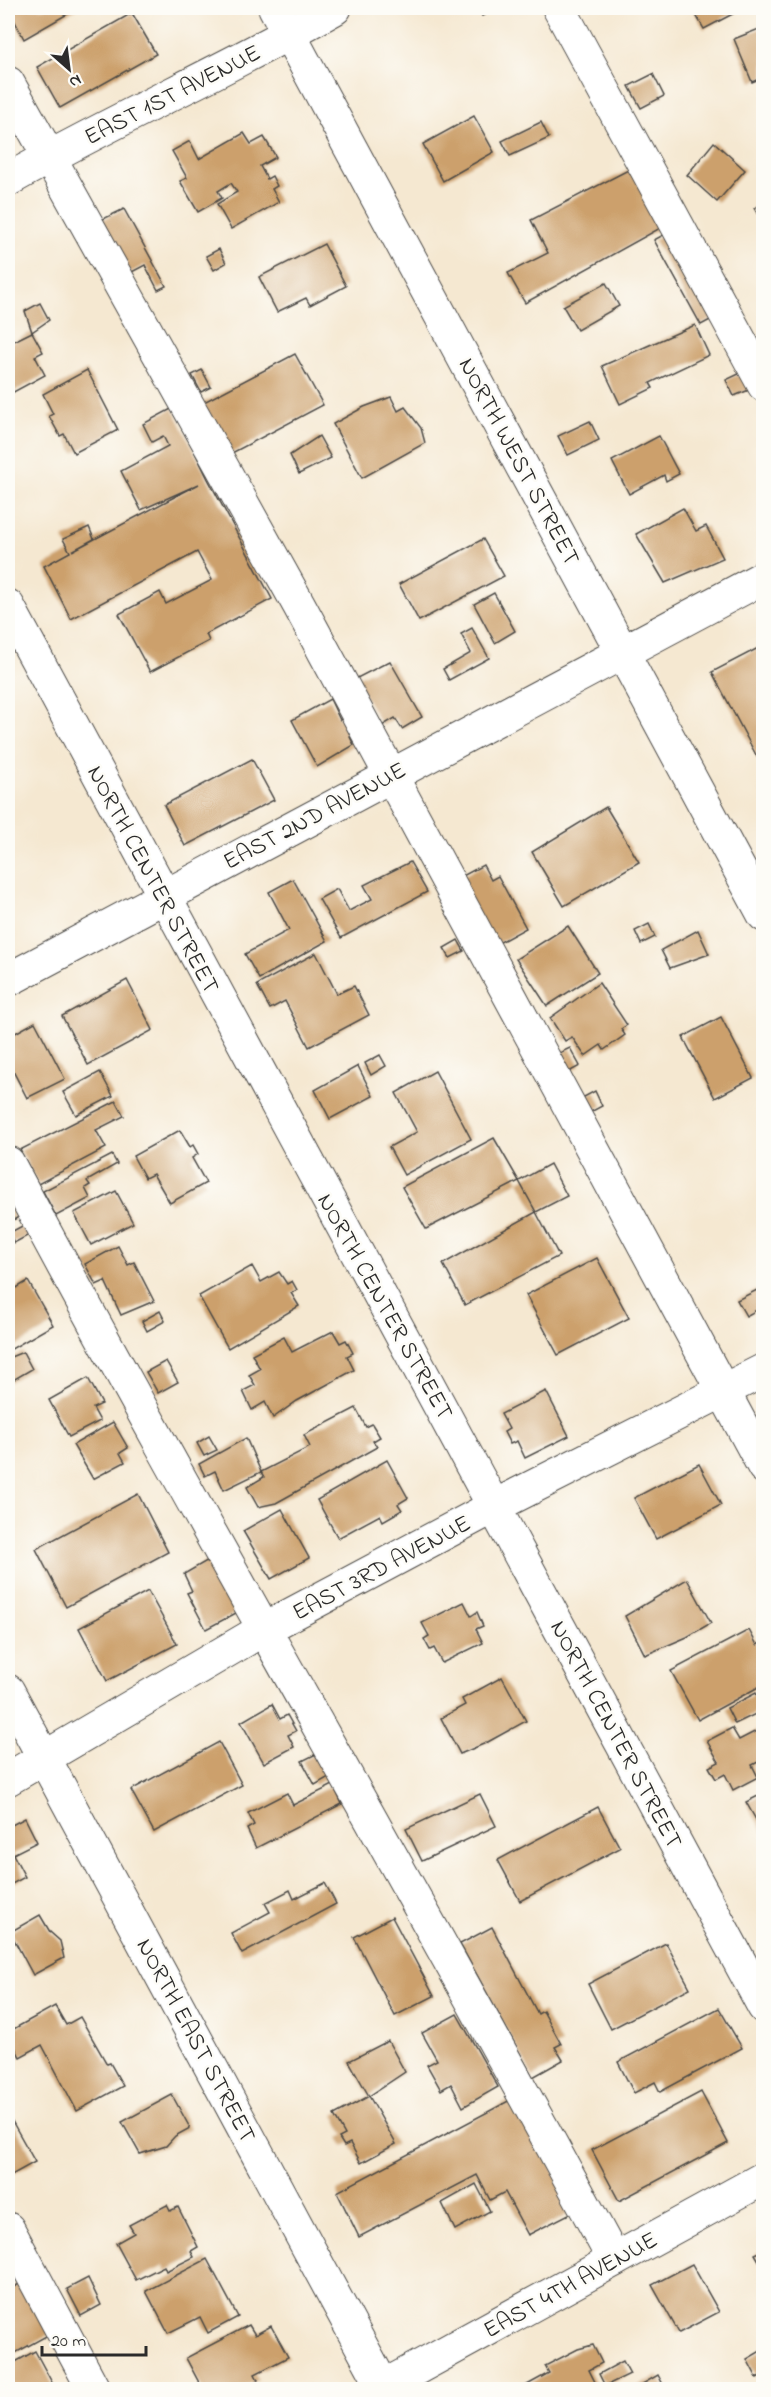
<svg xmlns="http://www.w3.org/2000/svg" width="771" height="2397" font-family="'Indie Flower',sans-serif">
  <rect width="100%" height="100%" fill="#fdfcf7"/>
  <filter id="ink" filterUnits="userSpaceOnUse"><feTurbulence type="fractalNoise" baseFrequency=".0167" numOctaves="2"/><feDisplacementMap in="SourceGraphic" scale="12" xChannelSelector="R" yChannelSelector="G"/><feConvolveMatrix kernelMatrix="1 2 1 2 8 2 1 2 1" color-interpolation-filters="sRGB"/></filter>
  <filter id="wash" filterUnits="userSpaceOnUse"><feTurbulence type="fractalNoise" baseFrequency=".008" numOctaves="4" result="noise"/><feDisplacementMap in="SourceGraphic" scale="24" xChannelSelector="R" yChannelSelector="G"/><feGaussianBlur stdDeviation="1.35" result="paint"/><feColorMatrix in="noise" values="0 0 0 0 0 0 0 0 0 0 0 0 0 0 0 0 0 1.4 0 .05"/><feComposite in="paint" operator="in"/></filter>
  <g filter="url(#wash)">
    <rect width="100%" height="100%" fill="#f5e8d1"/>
    <g id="blocks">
      <!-- building -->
      <g fill="#cca06c">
        <path d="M8,8H78L24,39Z"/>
        <path d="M477,8H498L482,16Z"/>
        <path d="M692,8H744L704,29Z"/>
        <path d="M132,13L156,54L60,108L37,67Z"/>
        <path d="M764,27V77L752,82L734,39Z"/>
        <path d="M653,74L664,96L641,108L629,86Z"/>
        <path d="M474,116L494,152L443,181L423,144Z"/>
        <path d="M541,122L549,138L510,156L502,141Z"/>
        <path d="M244,133L251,144L264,137L276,157L260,166L267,179L272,176L277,186L272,189L279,202L231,229L217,204L237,192L231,183L218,191L222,198L198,212L180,181L187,178L172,151L190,141L199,159Z"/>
        <path d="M714,142L745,170L717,202L687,175Z"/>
        <path d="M634,167L664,226L525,303L508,273L548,253L531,220Z"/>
        <path d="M764,203V225L754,208Z"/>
        <path d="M124,209L166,286L158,290L145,265L130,273L101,220Z"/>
        <path d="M667,233L714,318L701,325L654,240Z"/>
        <path d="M324,244L346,286L310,305L306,298L277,312L259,277Z"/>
        <path d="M219,249L226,263L214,270L206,256Z"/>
        <path d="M606,283L619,306L577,330L563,306Z"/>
        <path d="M40,303L49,320L32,332L43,352L35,356L45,375L8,395V344L32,332L25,311Z"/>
        <path d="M695,325L709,355L650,383L653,388L620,404L602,366Z"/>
        <path d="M295,354L323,405L230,454L202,403Z"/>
        <path d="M87,370L118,430L74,453L64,434L60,436L49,416L53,414L43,394Z"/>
        <path d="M202,370L211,387L201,392L192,375Z"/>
        <path d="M745,371L754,388L734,396L726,380Z"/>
        <path d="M391,397L398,411L405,407L421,428L425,443L362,478L333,424L364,407Z"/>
        <path d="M173,408L208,479L272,599L206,634L209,641L150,672L119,614L160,592L166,604L212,580L197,552L71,619L44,566L70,552L63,539L89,527L94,539L72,551L199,484L141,510L121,471L168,446L163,436L152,442L143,424Z"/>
        <path d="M590,421L599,440L568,455L558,436Z"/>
        <path d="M319,436L331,458L299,474L290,455Z"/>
        <path d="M659,436L679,474L666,481L664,475L629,494L612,461Z"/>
        <path d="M683,508L696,531L706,526L723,558L665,583L636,534Z"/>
        <path d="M483,539L504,576L419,621L399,584Z"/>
        <path d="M494,593L515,631L495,643L474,604Z"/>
        <path d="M472,628L489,658L449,680L443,669L471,653L461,634Z"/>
        <path d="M764,645V770L712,672Z"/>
        <path d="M390,661L422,717L402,729L395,718L382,726L355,679Z"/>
        <path d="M330,699L340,720L347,716L356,733L350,737L354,745L317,767L292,720Z"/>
        <path d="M252,759L274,800L185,846L164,805Z"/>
        <path d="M606,807L639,862L564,906L532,852Z"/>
        <path d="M410,862L427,892L341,938L319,899L337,889L349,911L372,899L364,885Z"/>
        <path d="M483,865L491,880L498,876L526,928L493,946L457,879Z"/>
        <path d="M293,879L327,941L259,979L245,954L289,930L269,892Z"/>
        <path d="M649,924L655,937L641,944L635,931Z"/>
        <path d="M568,926L598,973L547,1006L516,959Z"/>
        <path d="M698,930L709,954L670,968L661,950Z"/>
        <path d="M458,940L464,951L450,958L444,948Z"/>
        <path d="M316,953L337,994L354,986L369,1015L309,1047L285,1001L270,1009L257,985Z"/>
        <path d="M127,980L153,1030L88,1065L62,1016Z"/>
        <path d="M599,983L627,1025L621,1029L625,1035L604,1050L601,1045L585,1056L572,1037L565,1041L550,1018Z"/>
        <path d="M721,1017L753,1078L715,1098L683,1037Z"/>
        <path d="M35,1022L65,1079L27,1098L8,1061V1037Z"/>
        <path d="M570,1048L580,1066L565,1074L555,1055Z"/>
        <path d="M380,1055L386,1066L371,1075L365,1063Z"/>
        <path d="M358,1066L373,1096L330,1119L315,1090Z"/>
        <path d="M435,1071L471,1139L404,1175L389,1147L417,1132L396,1093Z"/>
        <path d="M100,1072L113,1096L76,1115L63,1092Z"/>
        <path d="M595,1091L602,1106L589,1113L582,1098Z"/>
        <path d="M116,1101L124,1116L96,1130L106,1148L38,1184L20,1150Z"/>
        <path d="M180,1130L190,1147L193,1145L198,1154L192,1158L206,1183L170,1203L153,1174L145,1178L133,1156Z"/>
        <path d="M494,1138L519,1181L426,1229L402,1187Z"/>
        <path d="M112,1155L117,1164L87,1181L90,1185L85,1188L90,1198L56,1216L43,1191Z"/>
        <path d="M550,1164L567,1196L536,1212L519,1181Z"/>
        <path d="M116,1191L133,1223L91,1245L74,1213Z"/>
        <path d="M18,1199L26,1213L8,1223V1205Z"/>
        <path d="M536,1212L559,1256L465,1305L443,1264Z"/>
        <path d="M24,1225L29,1235L14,1243L9,1233Z"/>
        <path d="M118,1246L128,1265L134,1262L154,1301L121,1315L105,1281L96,1285L85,1264Z"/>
        <path d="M597,1258L629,1318L558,1355L526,1295Z"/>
        <path d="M252,1266L261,1282L279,1272L287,1284L292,1281L297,1290L291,1293L299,1306L228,1348L199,1296Z"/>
        <path d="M28,1281L53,1325L8,1351V1293Z"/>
        <path d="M757,1290L764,1306L746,1316L737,1300Z"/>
        <path d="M160,1311L165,1321L147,1331L142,1321Z"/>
        <path d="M333,1331L340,1343L346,1340L353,1353L347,1356L354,1370L297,1401L273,1418L265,1402L252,1410L243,1391L255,1385L249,1375L260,1369L252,1354L284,1337L292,1352Z"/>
        <path d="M23,1352L32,1369L8,1383V1358Z"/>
        <path d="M166,1361L178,1382L158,1393L146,1372Z"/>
        <path d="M88,1378L102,1404L93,1408L100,1421L69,1437L49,1400Z"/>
        <path d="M546,1391L569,1436L525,1458L517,1441L510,1444L504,1432L509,1429L501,1414Z"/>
        <path d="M356,1408L366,1427L372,1424L380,1437L373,1441L377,1447L276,1503L258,1507L247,1487L264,1477L261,1472L310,1447L304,1435Z"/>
        <path d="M113,1422L128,1448L120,1453L125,1462L93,1479L73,1445Z"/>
        <path d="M209,1436L217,1450L204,1456L197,1443Z"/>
        <path d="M246,1438L261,1472L224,1490L215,1471L205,1476L199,1464Z"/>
        <path d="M387,1460L408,1498L398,1504L402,1510L383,1521L380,1515L338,1538L317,1500Z"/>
        <path d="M699,1464L721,1505L656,1539L634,1498Z"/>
        <path d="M138,1494L168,1552L66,1607L36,1549Z"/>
        <path d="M282,1509L309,1558L271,1579L243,1531Z"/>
        <path d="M217,1555L255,1603L206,1629L187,1593L192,1591L184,1574Z"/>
        <path d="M687,1579L711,1623L687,1637L645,1655L625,1616Z"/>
        <path d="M148,1591L177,1644L107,1681L79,1628Z"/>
        <path d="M464,1602L471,1616L477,1612L483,1626L476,1629L483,1643L442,1663L434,1648L430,1650L424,1639L429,1636L422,1623Z"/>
        <path d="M749,1630L757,1645L764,1641V1684L698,1720L671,1671Z"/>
        <path d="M502,1677L526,1721L486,1743L460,1754L441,1718L465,1705L462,1699Z"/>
        <path d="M756,1693L764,1710L735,1724L727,1708Z"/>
        <path d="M272,1704L280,1719L287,1715L296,1731L288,1735L294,1747L264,1763L241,1722Z"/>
        <path d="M764,1727V1759L752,1765L758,1777L733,1790L725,1774L716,1779L709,1767L719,1762L707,1741L732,1728L739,1740Z"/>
        <path d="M219,1742L242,1785L154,1832L131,1790Z"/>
        <path d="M324,1750L336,1773L315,1785L302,1761Z"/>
        <path d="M333,1785L342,1804L256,1848L247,1829L254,1825L248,1813L287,1793L293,1805Z"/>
        <path d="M764,1793V1834L746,1802Z"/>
        <path d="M480,1794L496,1826L422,1861L406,1829Z"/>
        <path d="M598,1807L620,1848L520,1901L498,1860Z"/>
        <path d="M25,1818L37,1842L13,1854L25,1877L8,1886V1827Z"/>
        <path d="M325,1883L336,1904L242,1954L231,1933L270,1912L265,1903L290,1890L294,1899Z"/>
        <path d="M40,1915L50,1932L60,1941L64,1958L33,1975L10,1932Z"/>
        <path d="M392,1917L434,1996L395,2016L354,1937Z"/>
        <path d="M492,1927L538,2014L543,2011L561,2044L555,2047L563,2060L533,2077L460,1944Z"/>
        <path d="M666,1943L690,1988L611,2029L588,1984Z"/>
        <path d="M55,2006L66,2025L80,2017L107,2064L110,2063L123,2086L77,2111L42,2045L20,2057L8,2034V2032Z"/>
        <path d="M719,2008L742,2048L660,2092L655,2082L634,2093L618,2062Z"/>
        <path d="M457,2014L498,2087L463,2107L451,2084L441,2090L427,2065L437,2060L422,2033Z"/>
        <path d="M388,2041L405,2072L369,2096L349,2061Z"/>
        <path d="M701,2092L728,2143L619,2201L592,2150Z"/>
        <path d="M172,2095L190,2128L175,2136L166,2146L140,2154L122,2122Z"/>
        <path d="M369,2096L396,2144L361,2163L350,2143L344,2146L339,2138L345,2135L334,2115Z"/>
        <path d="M514,2098L575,2211L528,2235L505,2192L490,2200L477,2175L359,2237L337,2192Z"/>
        <path d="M12,2121L35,2162L8,2177V2123Z"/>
        <path d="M476,2184L490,2211L455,2230L442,2203Z"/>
        <path d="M167,2205L170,2211L178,2207L198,2247L191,2251L194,2257L166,2271L164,2266L136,2280L116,2243L134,2233L129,2225Z"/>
        <path d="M764,2250V2269L755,2254Z"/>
        <path d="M207,2259L238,2317L208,2333L200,2317L168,2333L146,2291Z"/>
        <path d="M692,2264L719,2312L679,2333L652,2285Z"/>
        <path d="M88,2278L101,2305L81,2316L67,2289Z"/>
        <path d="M23,2282L50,2334L8,2357V2290Z"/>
        <path d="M249,2325L255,2335L271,2326L288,2357L255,2374L258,2380L250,2384L235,2390H203L186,2358Z"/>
        <path d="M593,2345L602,2363L589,2370L599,2390H518L549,2373L545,2366L578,2349Z"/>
        <path d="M764,2349V2374L757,2378L747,2359Z"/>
        <path d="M35,2351L56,2390H15L8,2376V2366Z"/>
        <path d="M623,2361L630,2374L605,2386L599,2374Z"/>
        <path d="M658,2375L666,2390H632Z"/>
      </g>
    </g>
  </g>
  <g filter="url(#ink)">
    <use href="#blocks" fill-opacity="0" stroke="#494744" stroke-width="1.5"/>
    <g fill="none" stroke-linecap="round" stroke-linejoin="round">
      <!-- minor casing -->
      <g stroke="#494744" stroke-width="35">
        <g id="minor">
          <path d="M275,8L764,915"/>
          <path d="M559,8L764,385"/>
          <path d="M8,83L299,605L764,1467"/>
          <path d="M8,180C115,119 228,69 335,8"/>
          <path d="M8,606C257,1075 513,1540 764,2007"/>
          <path d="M8,980L764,577"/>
          <path d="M8,1163C204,1531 416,1892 614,2260"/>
          <path d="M8,1691L385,2390"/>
          <path d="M8,1779L264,1629L495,1506L764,1370"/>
          <path d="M8,2229L94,2390"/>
          <path d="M377,2390L764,2178"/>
        </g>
      </g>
      <!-- minor -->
      <use href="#minor" stroke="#fff" stroke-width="33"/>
    </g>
  </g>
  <g text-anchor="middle" stroke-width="5" stroke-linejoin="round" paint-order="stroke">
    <!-- street labels -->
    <g font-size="24" fill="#2b2b2b" stroke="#fdfcf7">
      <text transform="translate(172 94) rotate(-27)" y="8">EAST 1ST AVENUE</text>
      <text transform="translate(520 461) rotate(62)" y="8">NORTH WEST STREET</text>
      <text transform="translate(314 815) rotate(-28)" y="8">EAST 2ND AVENUE</text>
      <text transform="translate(154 879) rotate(62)" y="8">NORTH CENTER STREET</text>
      <text transform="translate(386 1306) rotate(61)" y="8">NORTH CENTER STREET</text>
      <text transform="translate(381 1567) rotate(-28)" y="8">EAST 3RD AVENUE</text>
      <text transform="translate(617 1734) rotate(62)" y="8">NORTH CENTER STREET</text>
      <text transform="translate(197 2040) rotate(62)" y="8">NORTH EAST STREET</text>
      <text transform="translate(570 2284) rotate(-29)" y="8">EAST 4TH AVENUE</text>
    </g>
  </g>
  <!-- margin -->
  <rect width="771" height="2397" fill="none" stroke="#fdfcf7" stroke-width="30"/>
  <!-- north arrow -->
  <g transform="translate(69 69) rotate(152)" stroke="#fdfcf7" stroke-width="4.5" paint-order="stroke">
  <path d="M0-4.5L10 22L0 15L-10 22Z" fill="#2b2b2b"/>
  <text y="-9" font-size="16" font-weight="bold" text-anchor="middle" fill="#2b2b2b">N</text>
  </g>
  <!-- scale -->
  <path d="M42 2346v9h104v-9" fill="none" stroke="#2b2b2b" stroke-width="3"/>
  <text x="51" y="2346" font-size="18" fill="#2b2b2b" stroke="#fdfcf7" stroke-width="4.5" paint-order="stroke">20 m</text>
</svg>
